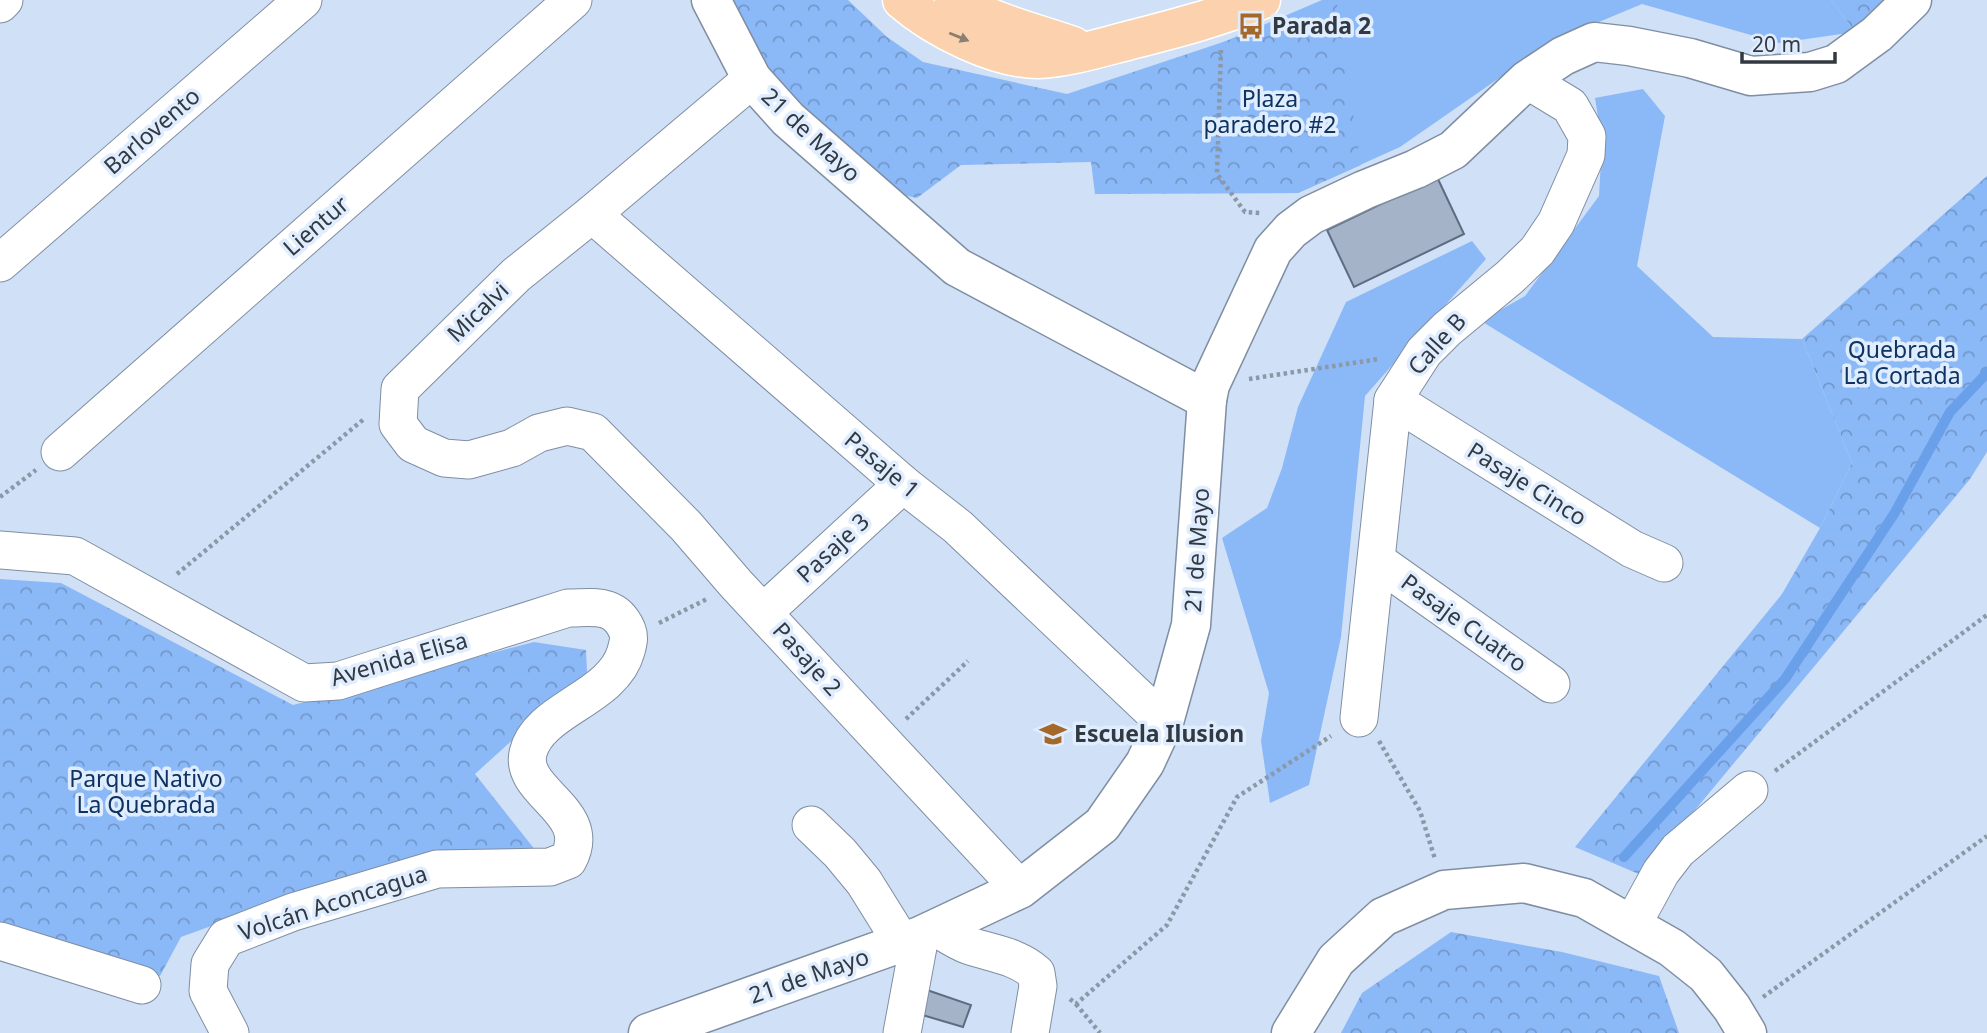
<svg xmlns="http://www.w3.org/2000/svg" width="1987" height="1033" font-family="'Noto Sans',sans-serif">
  <defs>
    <pattern id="forest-crowns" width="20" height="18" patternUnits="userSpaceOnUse" patternTransform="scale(1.75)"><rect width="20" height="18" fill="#8bb9f7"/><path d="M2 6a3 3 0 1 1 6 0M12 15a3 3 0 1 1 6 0" fill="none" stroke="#7297ca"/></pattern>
  </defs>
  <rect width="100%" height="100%" fill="#d0e0f6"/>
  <!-- grass -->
  <g fill="#8bb9f7">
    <path d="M1322,0H1831L1855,32L1779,43L1642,4L1551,42L1400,147L1298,193L1177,185L1186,58Z"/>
    <path d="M1643,89L1665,116L1637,266L1713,337L1802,339L1852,463L1820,528L1481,321L1525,296L1599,196L1602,141L1595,98Z"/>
    <path d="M1472,241L1486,259L1365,396L1341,637L1309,785L1270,803L1261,741L1269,693L1222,538L1267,508L1282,468L1298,407L1346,302Z"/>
  </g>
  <!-- forest -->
  <g fill="url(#forest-crowns)">
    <path d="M722,0H848L887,37L923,62L1067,94L1337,4L1361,165L1298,193L1095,194L1091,162L961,165L917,198L885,191L780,95Z"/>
    <path d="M1831,0H1883L1855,32Z"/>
    <path d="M1987,176V452L1970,479L1641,875L1575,847L1782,594L1820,528L1852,463L1802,339Z"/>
    <path d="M0,579L61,583L293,705L534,642L586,650L587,672L475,774L536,851L305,892L181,937L160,976L0,923Z"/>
    <path d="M1451,932L1562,952L1659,976L1679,1033H1341L1362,993Z"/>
  </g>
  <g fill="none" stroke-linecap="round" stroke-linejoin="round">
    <!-- stream -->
    <path stroke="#69a0e9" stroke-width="10" d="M1624,857L1785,679L1894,514L1950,412L1987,373"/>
  </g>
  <!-- building -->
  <g fill="#a4b3c8" stroke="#5e6c7f" stroke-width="2">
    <path d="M1437,177L1464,234L1354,287L1327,230Z"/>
    <path d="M927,990L971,1005L963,1027L919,1014Z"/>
  </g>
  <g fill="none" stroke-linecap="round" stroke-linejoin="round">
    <!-- street casing -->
    <g stroke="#7f8ea2" stroke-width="39">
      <g id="street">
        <path d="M0,4L4,0"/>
        <path d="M752,79L592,214L516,275L400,389L398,424L413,444L444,458L469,460L512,448L539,433L567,426L593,432L686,526L736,584L1020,889"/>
        <path d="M592,214L903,484L958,527L1164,722"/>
        <path d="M0,263L303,0"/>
        <path d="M1393,400L1632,549L1664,563"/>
        <path d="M60,452L573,0"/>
        <path d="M0,550L75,556L304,683L338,681L568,608C593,608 615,602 627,630C630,638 628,643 626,651C613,699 538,709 528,753C519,793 595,811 568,860L550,867L437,869L293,912L226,938L210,964L208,991L230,1033"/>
        <path d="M1377,561L1551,684"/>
        <path d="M764,612L903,484"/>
        <path d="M1359,718L1393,400L1424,352L1447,329L1510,277L1537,251L1556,223L1586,155L1587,136L1570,106L1527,80"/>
        <path d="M811,825L840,853L864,882L902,943"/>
        <path d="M1632,925L1661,872L1678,850L1749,790"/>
        <path d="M937,928C948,935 958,942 970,946C994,954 1017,956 1036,973L1038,986L1030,1033"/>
        <path d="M0,941L142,985"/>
        <path d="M902,1033L920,936"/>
      </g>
    </g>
    <!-- secondary casing -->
    <g stroke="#7f8ea2" stroke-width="41">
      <g id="secondary">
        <path d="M711,0L752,79L788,119L957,267L1207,400"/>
        <path d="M648,1033L920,936L1020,889L1102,825L1145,763L1164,722L1191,625L1207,400L1210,385L1273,250L1291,230L1311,215L1364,190L1416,169L1453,150L1527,80L1563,56L1594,42L1629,46L1690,58L1751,76L1810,72L1836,64L1877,34L1912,0"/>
        <path d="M1291,1033L1336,960L1383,917L1444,890L1524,883L1584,898L1672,948L1706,975L1732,1008L1747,1033"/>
      </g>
    </g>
    <!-- primary casing -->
    <g stroke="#fff" stroke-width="41">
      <g id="primary">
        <path d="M902,0C934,28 995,59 1038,59C1067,58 1099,48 1127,41C1173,29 1217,18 1261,0"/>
        <path d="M954,0C990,22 1033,32 1073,46"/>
      </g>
    </g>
    <!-- path -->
    <g stroke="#8b98a7" stroke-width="4.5" stroke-dasharray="3.5 3.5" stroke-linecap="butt">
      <path d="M1221,50L1217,174L1245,212L1261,213"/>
      <path d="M1249,379L1379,359"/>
      <path d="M0,497L36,470"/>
      <path d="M177,574L364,419"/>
      <path d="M659,623L707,599"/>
      <path d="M906,719L968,661"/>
      <path d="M1379,741L1420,811L1435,859"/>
      <path d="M1775,771L1987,615"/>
      <path d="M1763,997L1987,836"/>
      <path d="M1070,999L1076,1004L1167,925L1237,797L1331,736"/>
      <path d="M1076,1004L1100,1033"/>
    </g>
    <!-- street -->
    <use href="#street" stroke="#fff" stroke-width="37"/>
    <!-- secondary -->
    <use href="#secondary" stroke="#fff" stroke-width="38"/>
    <!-- primary -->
    <use href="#primary" stroke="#fbd2ad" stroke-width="38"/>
  </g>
  <!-- one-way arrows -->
  <defs><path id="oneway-solid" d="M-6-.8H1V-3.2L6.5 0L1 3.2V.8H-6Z" transform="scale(1.75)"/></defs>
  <use fill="#8c7e72" href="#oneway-solid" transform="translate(959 37) rotate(22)"/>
  <!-- icons -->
  <defs>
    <g id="bus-bare" transform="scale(2.1)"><path d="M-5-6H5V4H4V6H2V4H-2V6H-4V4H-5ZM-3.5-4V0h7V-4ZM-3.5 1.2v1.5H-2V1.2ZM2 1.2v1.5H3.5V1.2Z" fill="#a4682b" stroke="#e0edff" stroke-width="2.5" paint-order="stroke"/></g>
    <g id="school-bare" transform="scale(2.1)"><path d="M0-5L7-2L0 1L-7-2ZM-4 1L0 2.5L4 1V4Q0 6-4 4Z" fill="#a4682b" stroke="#e0edff" stroke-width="2.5" paint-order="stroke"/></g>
  </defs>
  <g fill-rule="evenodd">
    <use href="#bus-bare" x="1251" y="26"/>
    <use href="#school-bare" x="1053" y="734"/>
  </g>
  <g text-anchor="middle" stroke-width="7" stroke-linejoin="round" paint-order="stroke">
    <!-- poi labels -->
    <g font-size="23" font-weight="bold" fill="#323941" stroke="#e0edff" text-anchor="start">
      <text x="1272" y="34">Parada 2</text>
      <text x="1074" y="742">Escuela Ilusion</text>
    </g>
    <!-- park labels -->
    <g font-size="23" fill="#0e3362" stroke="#e0edff">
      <text x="1270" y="107">Plaza<tspan x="1270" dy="26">paradero #2</tspan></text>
      <text x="1902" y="358">Quebrada<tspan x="1902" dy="26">La Cortada</tspan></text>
      <text x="146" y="787">Parque Nativo<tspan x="146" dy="26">La Quebrada</tspan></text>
    </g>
    <!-- street labels -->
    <g font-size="23" fill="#323941" stroke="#e0edff">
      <text transform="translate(152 131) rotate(-41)" y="8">Barlovento</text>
      <text transform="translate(811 135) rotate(43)" y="8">21 de Mayo</text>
      <text transform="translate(316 226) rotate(-41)" y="8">Lientur</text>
      <text transform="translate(478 312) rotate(-44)" y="8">Micalvi</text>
      <text transform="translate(1437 344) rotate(-48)" y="8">Calle B</text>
      <text transform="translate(882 465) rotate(40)" y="8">Pasaje 1</text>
      <text transform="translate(1527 484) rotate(32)" y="8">Pasaje Cinco</text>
      <text transform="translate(833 548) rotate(-43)" y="8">Pasaje 3</text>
      <text transform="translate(1197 550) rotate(-86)" y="8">21 de Mayo</text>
      <text transform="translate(1464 623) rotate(36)" y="8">Pasaje Cuatro</text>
      <text transform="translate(399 659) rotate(-16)" y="8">Avenida Elisa</text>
      <text transform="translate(807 659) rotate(48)" y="8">Pasaje 2</text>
      <text transform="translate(333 903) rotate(-18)" y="8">Volcán Aconcagua</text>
      <text transform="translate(809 976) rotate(-19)" y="8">21 de Mayo</text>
    </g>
  </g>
  <!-- scale -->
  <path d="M1742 52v10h93v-10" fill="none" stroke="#323941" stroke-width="3.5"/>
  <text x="1752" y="52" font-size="21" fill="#323941" stroke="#e0edff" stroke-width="5" paint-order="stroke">20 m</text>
</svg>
